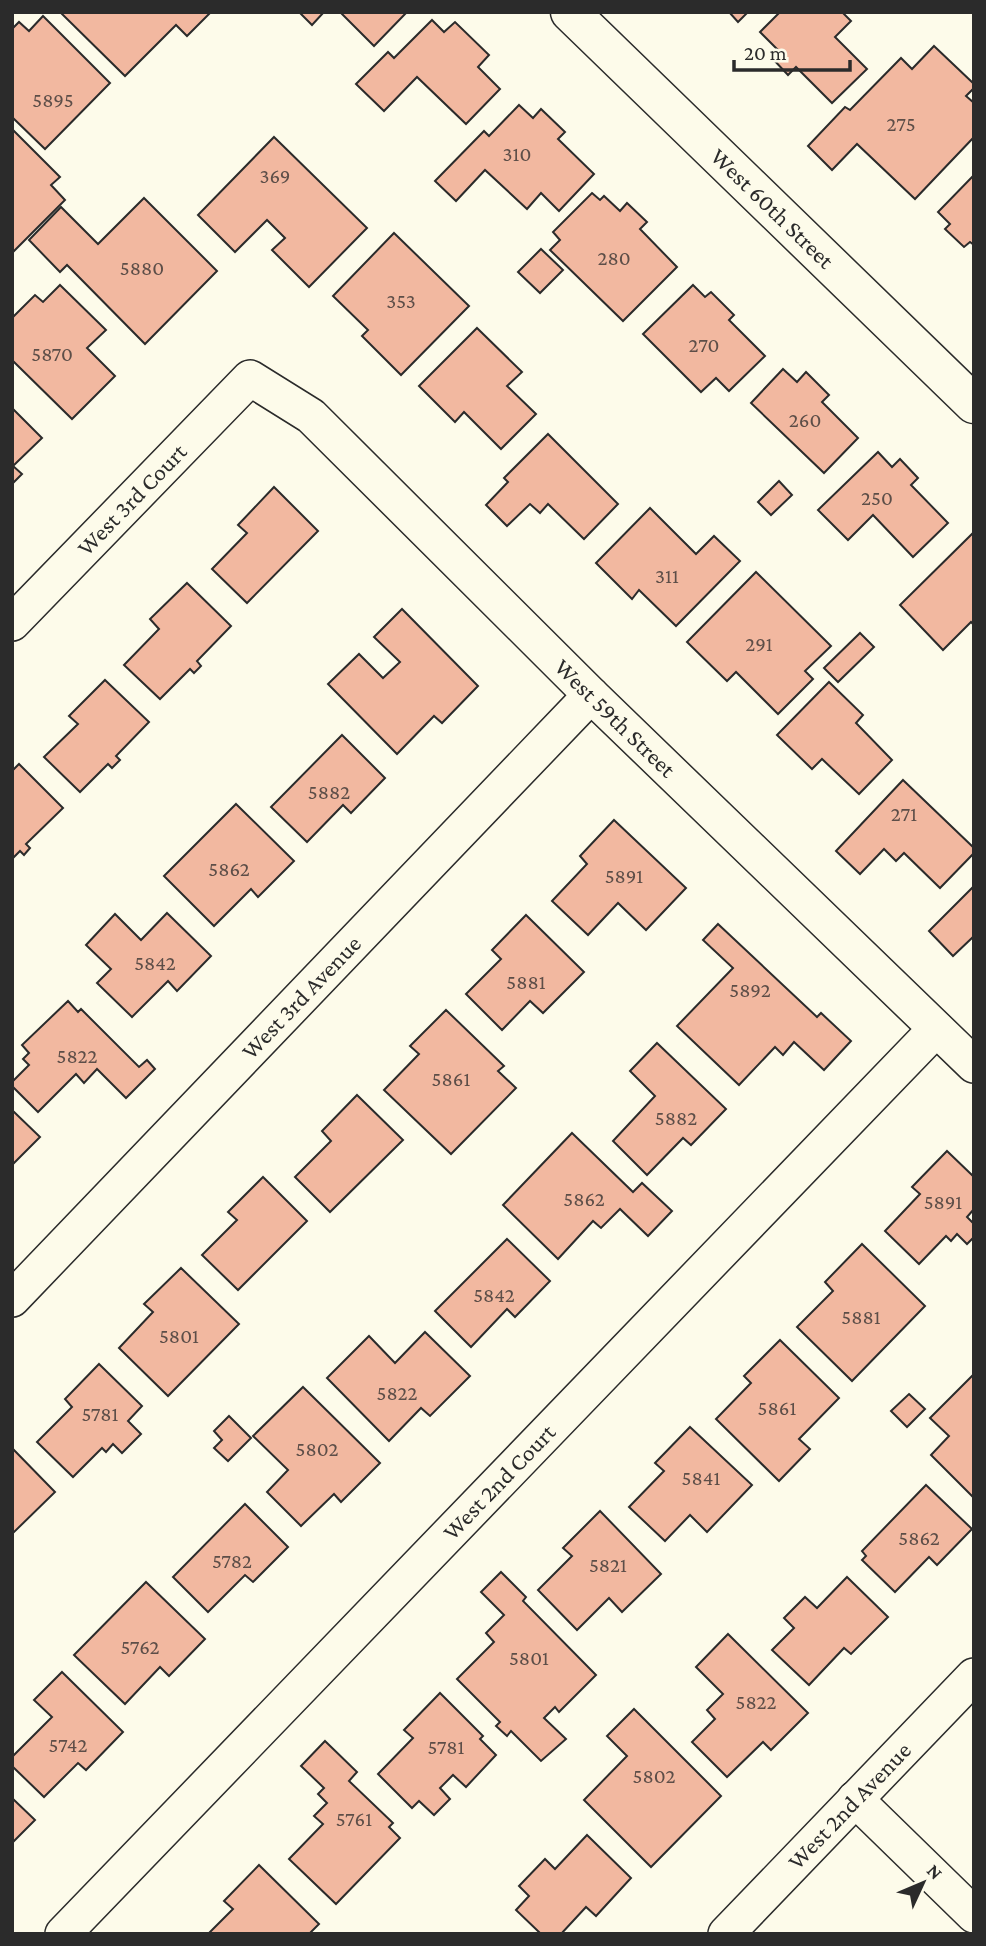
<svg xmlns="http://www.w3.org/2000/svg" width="986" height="1946" font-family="'Crimson Pro',serif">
  <rect width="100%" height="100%" fill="#fdfbea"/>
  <!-- building -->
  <g fill="#f2b8a0" stroke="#2b2b2b" stroke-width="2">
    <path d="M60,12H211L187,36L176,25L125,76Z"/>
    <path d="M299,12H324L312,25Z"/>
    <path d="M340,12H407L374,46Z"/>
    <path d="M729,12H748L738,22Z"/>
    <path d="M780,12H842L851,21L835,37L867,69L832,103L796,67L788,75L771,57L778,50L760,32Z"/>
    <path d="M43,16L110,83L45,149L12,117V29L19,22L29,31Z"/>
    <path d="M432,20L444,32L455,22L489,55L478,67L500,89L466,124L417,77L384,111L356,84L388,52L394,58Z"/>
    <path d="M934,46L974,84V88L966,96L974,103V137L915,199L857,144L832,170L808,146L845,107L850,110L901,58L912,69Z"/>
    <path d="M519,105L533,118L541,109L565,132L558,139L594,174L559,211L541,193L527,209L485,170L456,201L435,181L484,131L489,136Z"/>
    <path d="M12,129L60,177L51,185L65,200L12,253Z"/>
    <path d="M274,137L367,228L309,287L272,250L285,238L267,220L235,252L198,215Z"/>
    <path d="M974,175V245L970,242L964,247L945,229L950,224L938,212Z"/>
    <path d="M592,193L600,200L604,196L620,211L627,203L647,222L640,229L677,267L623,321L550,250L560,240L553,232Z"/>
    <path d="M144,198L217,271L145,344L67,265L60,272L29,240L61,207L98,244Z"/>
    <path d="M394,233L469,306L401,375L362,336L368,330L333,296Z"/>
    <path d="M541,249L563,270L540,293L518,272Z"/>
    <path d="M60,285L106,330L87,348L115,376L72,419L12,360V318L35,295L43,302Z"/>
    <path d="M693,285L705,297L711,292L734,315L729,320L765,356L729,391L716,378L701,392L643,334Z"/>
    <path d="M477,328L522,372L507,386L536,414L501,449L464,412L455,422L419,386Z"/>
    <path d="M783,369L797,382L806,372L829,395L822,402L858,438L824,473L751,403Z"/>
    <path d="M12,408L42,438L13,466L22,474L12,484Z"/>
    <path d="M548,434L618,504L584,539L548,504L540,513L530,504L507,526L486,505L508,482L504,478Z"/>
    <path d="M878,452L892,467L900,459L918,478L911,485L948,523L913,557L873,515L848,540L818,510Z"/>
    <path d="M779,481L792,495L771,515L758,502Z"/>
    <path d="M274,487L318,531L247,603L212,569L247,533L238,525Z"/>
    <path d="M650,508L696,554L714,536L740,561L676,626L639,590L632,599L596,563Z"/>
    <path d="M974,532V625L971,622L943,650L900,605Z"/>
    <path d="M756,572L831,646L805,671L813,679L778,714L736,672L727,681L687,642Z"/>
    <path d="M187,583L231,626L197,661L201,666L194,673L190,669L160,699L124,665L159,629L150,619Z"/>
    <path d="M402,609L478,686L442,723L434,716L397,754L328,684L359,654L383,678L400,662L374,637Z"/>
    <path d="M860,633L874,647L838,682L824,668Z"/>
    <path d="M105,680L149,722L116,756L120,760L112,768L108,764L80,792L44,757L78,724L69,716Z"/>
    <path d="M829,682L863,715L856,723L892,760L859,794L822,759L812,769L777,735Z"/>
    <path d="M342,735L385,778L351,813L343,805L307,842L271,807Z"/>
    <path d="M19,764L63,808L26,844L30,848L24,855L20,851L12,859V771Z"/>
    <path d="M903,780L974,848V853L940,888L904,853L896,861L884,849L860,874L836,851Z"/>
    <path d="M236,804L294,861L258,897L251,889L214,926L164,876Z"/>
    <path d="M614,820L686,888L646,930L618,903L588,935L552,901L587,864L580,856Z"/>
    <path d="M974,886V936L953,956L929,931Z"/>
    <path d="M167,913L211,956L177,991L168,981L132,1017L97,983L111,969L86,945L115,914L141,940Z"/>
    <path d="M526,915L584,972L543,1013L530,1001L502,1030L466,994L501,959L492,950Z"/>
    <path d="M718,924L817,1017L821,1013L851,1041L824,1070L794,1042L783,1055L775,1047L739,1085L677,1026L733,968L703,940Z"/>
    <path d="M68,1001L78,1012L81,1009L139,1067L147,1060L155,1069L126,1098L97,1069L84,1083L76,1074L38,1112L12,1086V1082L29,1065L23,1059L29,1053L22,1045Z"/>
    <path d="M446,1010L504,1066L498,1071L516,1088L451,1154L384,1090L419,1054L410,1046Z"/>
    <path d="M657,1043L726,1109L691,1145L683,1138L647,1175L613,1141L655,1096L630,1071Z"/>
    <path d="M357,1095L403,1140L330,1212L295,1177L331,1141L322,1131Z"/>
    <path d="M12,1110L40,1137L12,1165Z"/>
    <path d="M572,1133L633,1192L642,1183L672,1211L648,1236L620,1209L601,1228L593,1221L558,1259L503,1205Z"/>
    <path d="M947,1151L974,1177V1209L967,1217L974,1224V1237L967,1244L957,1234L951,1241L946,1236L919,1264L885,1231L920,1194L912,1187Z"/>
    <path d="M263,1177L307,1221L238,1290L202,1255L237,1220L228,1212Z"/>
    <path d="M507,1239L550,1281L515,1317L507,1309L471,1347L435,1311Z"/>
    <path d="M862,1244L925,1306L852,1381L797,1327L833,1291L825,1282Z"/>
    <path d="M181,1268L239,1324L168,1396L119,1348L153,1312L144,1304Z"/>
    <path d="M425,1332L470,1376L430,1416L421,1408L389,1441L327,1378L369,1336L395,1363Z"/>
    <path d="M780,1340L839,1398L799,1439L810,1449L779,1481L716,1419L751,1383L744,1376Z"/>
    <path d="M99,1364L142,1406L128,1421L141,1434L122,1453L113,1444L106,1452L102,1448L73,1477L37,1442L72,1407L65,1399Z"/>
    <path d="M974,1374V1498L931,1455L949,1436L930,1418Z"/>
    <path d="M303,1387L380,1463L341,1502L334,1494L301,1526L267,1492L288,1470L253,1436Z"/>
    <path d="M909,1394L925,1409L907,1427L891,1411Z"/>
    <path d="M229,1416L251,1438L228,1461L214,1448L222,1440L214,1431Z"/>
    <path d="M690,1427L752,1485L707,1532L690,1515L665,1541L629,1507L664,1471L655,1463Z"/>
    <path d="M12,1448L55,1492L12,1534Z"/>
    <path d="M926,1485L972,1529L937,1565L929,1557L895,1592L862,1560L866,1556L862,1551Z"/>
    <path d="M245,1504L288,1547L253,1582L245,1575L208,1612L173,1577Z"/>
    <path d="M600,1511L661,1574L622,1612L609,1598L577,1630L538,1590L572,1556L563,1548Z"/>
    <path d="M501,1572L526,1597L523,1601L596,1675L559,1712L555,1707L544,1718L566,1739L541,1761L511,1731L507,1736L496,1726L500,1722L457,1679L494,1642L486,1633L504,1615L481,1592Z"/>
    <path d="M847,1577L888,1617L851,1654L844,1648L809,1685L772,1650L794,1628L784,1618L805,1597L817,1608Z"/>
    <path d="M146,1582L205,1639L169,1676L160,1667L125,1704L74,1655Z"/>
    <path d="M728,1634L808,1713L771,1750L763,1742L727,1777L692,1742L715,1719L707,1710L723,1694L696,1667Z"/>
    <path d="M62,1672L123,1732L86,1770L78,1763L44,1797L12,1766V1757L52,1717L34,1700Z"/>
    <path d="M440,1693L483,1736L480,1739L496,1755L466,1787L453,1775L440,1788L450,1799L434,1815L419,1801L412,1808L378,1774L413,1738L404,1730Z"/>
    <path d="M634,1709L721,1796L651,1867L584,1800L627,1756L607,1736Z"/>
    <path d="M325,1741L357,1772L349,1781L393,1823L389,1827L400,1838L336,1904L289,1859L323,1824L314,1816L327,1803L318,1794L324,1788L301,1766Z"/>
    <path d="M12,1798L35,1820L12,1843Z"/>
    <path d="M587,1835L631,1878L596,1916L586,1907L561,1934H541L516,1910L529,1896L519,1886L545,1859L555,1869Z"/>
    <path d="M259,1865L319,1924L309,1934H208L233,1909L224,1901Z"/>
  </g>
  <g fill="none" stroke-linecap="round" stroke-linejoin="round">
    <!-- street casing -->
    <g stroke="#2b2b2b" stroke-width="38">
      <g id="street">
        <path id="s1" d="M12,623L250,378L311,416L591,695L974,1065"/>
        <path id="s2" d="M12,1299L591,695"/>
        <path d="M855,1799L974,1915"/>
        <path id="s3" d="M63,1934L936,1029"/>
        <path id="s4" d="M726,1934L974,1676"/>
      </g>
    </g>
    <!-- secondary casing -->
    <g stroke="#2b2b2b" stroke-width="41">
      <g id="secondary">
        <path id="s5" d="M570,12L974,404"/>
      </g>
    </g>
    <!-- street -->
    <use href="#street" stroke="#fdfbea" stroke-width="35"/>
    <!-- secondary -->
    <use href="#secondary" stroke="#fdfbea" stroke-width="38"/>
  </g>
  <g text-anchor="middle" stroke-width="5" stroke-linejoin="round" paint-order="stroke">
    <!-- number labels -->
    <g font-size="21" fill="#5d4e48">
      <text x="53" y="107">5895</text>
      <text x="901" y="131">275</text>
      <text x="517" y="161">310</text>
      <text x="275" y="183">369</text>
      <text x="614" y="265">280</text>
      <text x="142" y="275">5880</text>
      <text x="401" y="308">353</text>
      <text x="704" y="352">270</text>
      <text x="52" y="361">5870</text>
      <text x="805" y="427">260</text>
      <text x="877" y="505">250</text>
      <text x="667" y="583">311</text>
      <text x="759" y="651">291</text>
      <text x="329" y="799">5882</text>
      <text x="904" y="821">271</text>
      <text x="229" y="876">5862</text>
      <text x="624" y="883">5891</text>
      <text x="155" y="970">5842</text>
      <text x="526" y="989">5881</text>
      <text x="750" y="997">5892</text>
      <text x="77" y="1063">5822</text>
      <text x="451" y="1086">5861</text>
      <text x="676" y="1125">5882</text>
      <text x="584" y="1206">5862</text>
      <text x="943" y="1209">5891</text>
      <text x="494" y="1302">5842</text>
      <text x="861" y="1324">5881</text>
      <text x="179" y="1343">5801</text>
      <text x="397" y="1400">5822</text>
      <text x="777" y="1415">5861</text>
      <text x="100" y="1421">5781</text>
      <text x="317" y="1456">5802</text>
      <text x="701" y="1485">5841</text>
      <text x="919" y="1545">5862</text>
      <text x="232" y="1568">5782</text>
      <text x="608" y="1572">5821</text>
      <text x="140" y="1654">5762</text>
      <text x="529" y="1665">5801</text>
      <text x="756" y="1709">5822</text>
      <text x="68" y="1752">5742</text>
      <text x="446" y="1754">5781</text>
      <text x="654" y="1783">5802</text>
      <text x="354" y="1826">5761</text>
    </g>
    <!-- street labels -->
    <g font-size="24" fill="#2b2b2b" stroke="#fdfbea">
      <text dy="8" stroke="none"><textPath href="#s5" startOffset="282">West 60th Street</textPath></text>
      <text dy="8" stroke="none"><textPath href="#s1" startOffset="172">West 3rd Court</textPath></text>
      <text dy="8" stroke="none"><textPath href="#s1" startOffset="842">West 59th Street</textPath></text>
      <text dy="8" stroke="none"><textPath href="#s2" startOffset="418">West 3rd Avenue</textPath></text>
      <text dy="8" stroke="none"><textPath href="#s3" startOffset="628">West 2nd Court</textPath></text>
      <text dy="8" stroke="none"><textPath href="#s4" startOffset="178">West 2nd Avenue</textPath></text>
    </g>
  </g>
  <!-- border -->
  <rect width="986" height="1946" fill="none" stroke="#2b2b2b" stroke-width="28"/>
  <!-- north arrow -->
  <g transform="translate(923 1883) rotate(46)" stroke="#fdfbea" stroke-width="5" paint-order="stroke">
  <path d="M0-5L12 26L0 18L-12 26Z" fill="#2b2b2b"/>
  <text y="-10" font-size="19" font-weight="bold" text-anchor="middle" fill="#2b2b2b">N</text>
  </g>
  <!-- scale -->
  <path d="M734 60v10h116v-10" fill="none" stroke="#2b2b2b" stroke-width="3.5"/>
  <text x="744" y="60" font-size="21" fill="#2b2b2b" stroke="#fdfbea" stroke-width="5" paint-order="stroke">20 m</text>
</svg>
